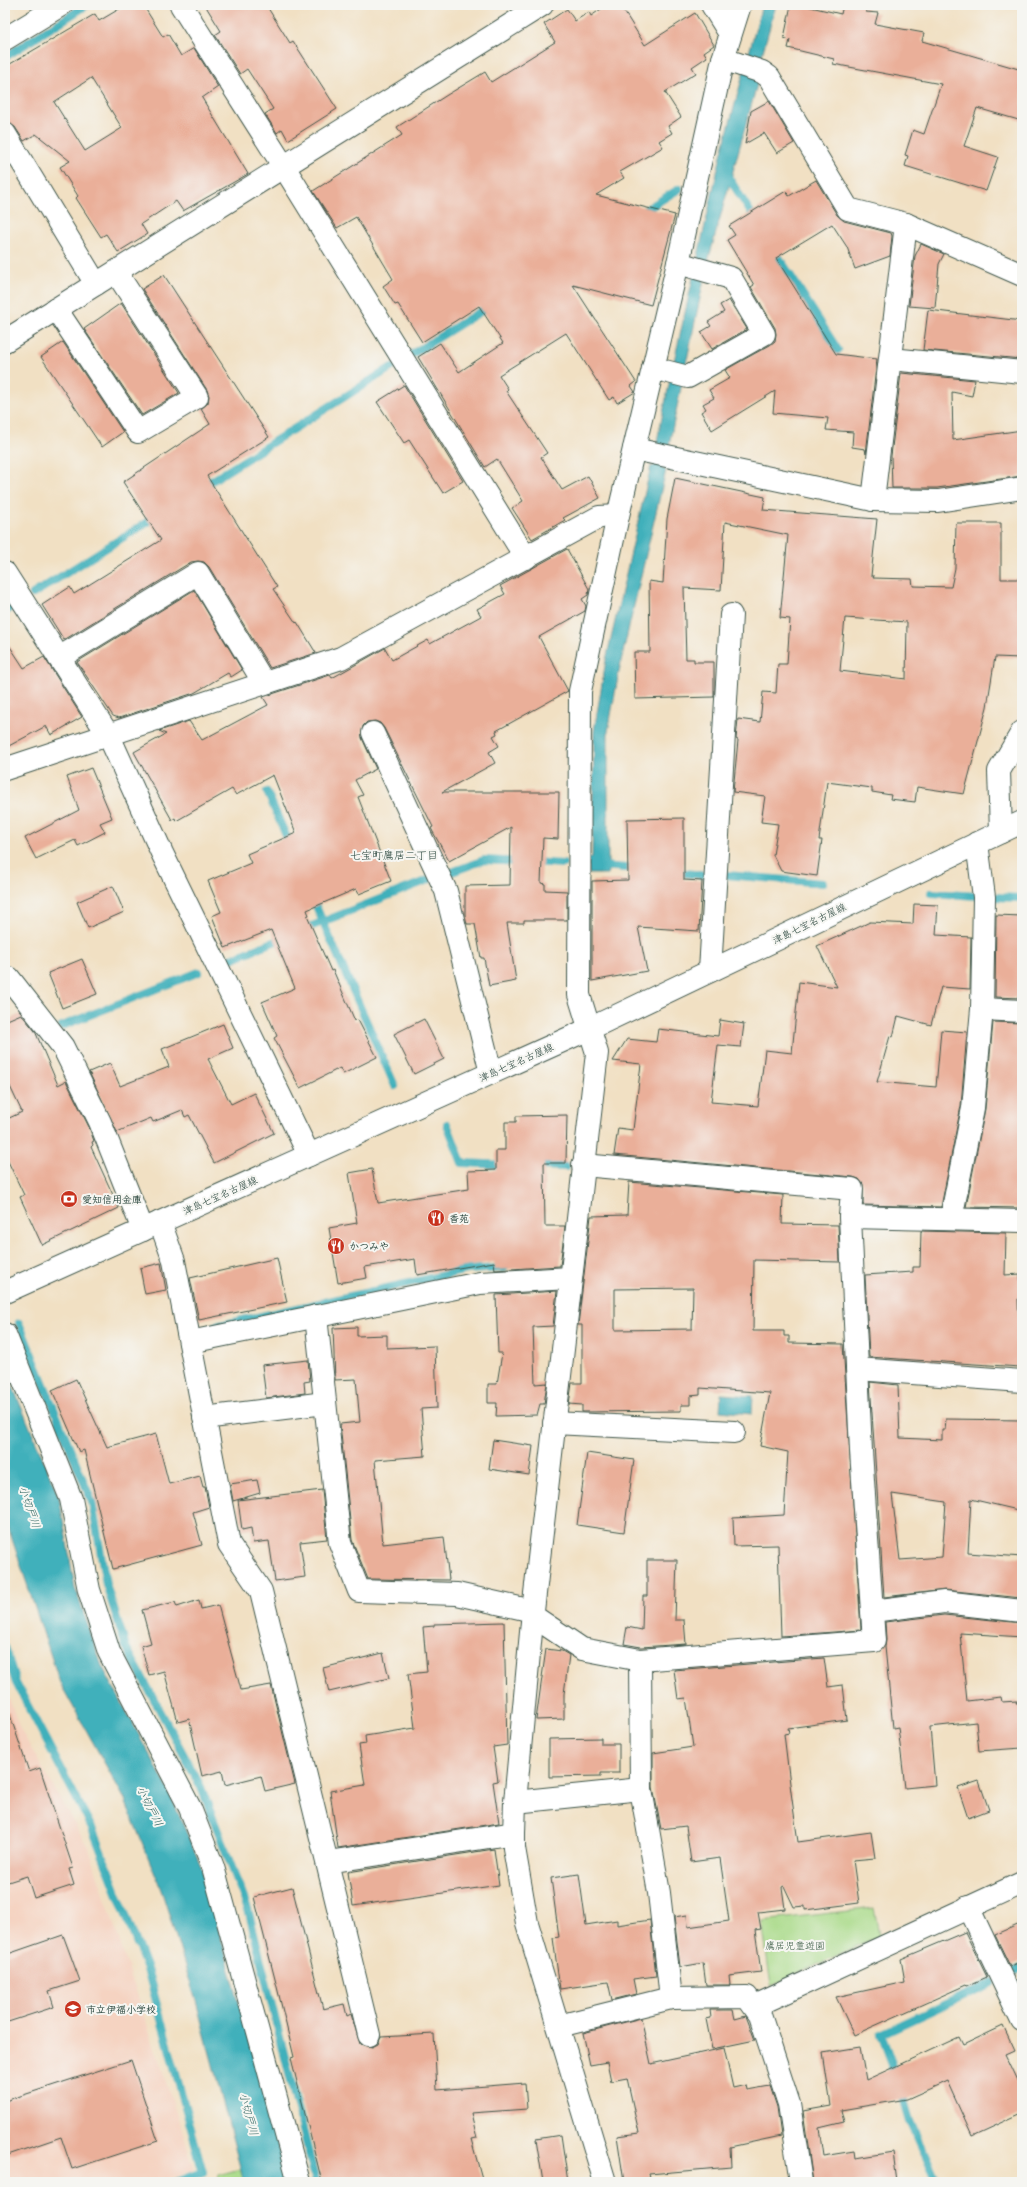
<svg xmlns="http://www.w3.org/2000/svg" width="1027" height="2187" font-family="Delius,'Klee One',sans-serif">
  <rect width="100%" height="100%" fill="#f6f6f2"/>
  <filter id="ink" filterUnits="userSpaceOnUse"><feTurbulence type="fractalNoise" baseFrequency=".025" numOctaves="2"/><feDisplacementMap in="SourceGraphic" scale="8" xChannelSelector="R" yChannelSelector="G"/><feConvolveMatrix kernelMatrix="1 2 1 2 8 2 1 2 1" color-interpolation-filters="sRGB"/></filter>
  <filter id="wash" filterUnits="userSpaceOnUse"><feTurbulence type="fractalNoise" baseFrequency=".012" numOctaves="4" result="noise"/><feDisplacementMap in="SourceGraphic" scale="16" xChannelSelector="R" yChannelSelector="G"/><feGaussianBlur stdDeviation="0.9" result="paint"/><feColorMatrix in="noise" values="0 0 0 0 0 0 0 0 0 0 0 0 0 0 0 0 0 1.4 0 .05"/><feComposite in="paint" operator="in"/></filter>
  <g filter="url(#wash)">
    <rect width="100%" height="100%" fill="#f1e0c3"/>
    <!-- built -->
    <path fill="#f5d3c1" d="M5,1687L20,1729L89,1849L195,2170L162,2182H5Z"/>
    <!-- green -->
    <g fill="#a9da88" stroke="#648c5e">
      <path d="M874,1908L879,1936L771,1986L762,1921Z"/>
      <path d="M240,2169L244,2182H220L218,2175Z"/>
    </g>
    <!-- water -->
    <g fill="#40b0bb" stroke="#307678">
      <path d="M762,5H776L760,62L758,81L707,265L666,459L661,468L666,470L621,661L608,731V874H589L588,858H592L594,731L606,660L651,466L654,467L657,441L674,361L721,155Z"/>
      <path d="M5,1368L59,1497L75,1588L102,1666L167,1787L201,1866L289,2182H244L196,2001L161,1889L124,1798L60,1683L5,1518Z"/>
      <path d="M721,1394L753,1396L752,1414L720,1411Z"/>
    </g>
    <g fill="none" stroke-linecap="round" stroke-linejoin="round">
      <!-- stream -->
      <g stroke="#40b0bb" stroke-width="8">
        <path d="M5,57L87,5"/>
        <path d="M726,173L756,221"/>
        <path d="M639,214L679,189"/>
        <path d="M773,248L838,350"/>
        <path d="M412,354L491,305"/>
        <path d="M202,487L392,367"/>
        <path d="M33,594L157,516"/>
        <path d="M5,612L11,608"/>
        <path d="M267,792L291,847"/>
        <path d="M532,862L563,864"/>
        <path d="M602,866L638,869"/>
        <path d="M452,872L484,860L521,862"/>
        <path d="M674,872L703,875"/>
        <path d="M726,875L823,883"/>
        <path d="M931,893L977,896"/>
        <path d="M312,897L395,1086"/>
        <path d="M993,897L1022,898"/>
        <path d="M302,930L428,880"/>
        <path d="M223,962L286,937"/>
        <path d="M62,1026L199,972"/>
        <path d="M447,1124L462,1163L507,1165"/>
        <path d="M534,1166L566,1167"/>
        <path d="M19,1323L92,1502L106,1584L126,1647L201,1787L248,1909L316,2182"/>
        <path d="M216,1326L467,1270L504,1268"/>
        <path d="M5,1647L16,1683L92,1828L148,1972L203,2172L177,2182"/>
        <path d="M1013,1972L1022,1968"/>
        <path d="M897,2077L881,2034L991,1983"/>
        <path d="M901,2090L910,2121L937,2182"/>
      </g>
    </g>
    <g id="blocks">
      <!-- building -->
      <g fill="#eaaf99" fill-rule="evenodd">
        <path d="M126,5H143L163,37L168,34L181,56L194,48L218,87L202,98L248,174L183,211L176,201L141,224L147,234L118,252L106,234L101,237L76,198L78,196L60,167L70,161L36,134L24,141L15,127L5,122V67L95,14L99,21ZM91,78L122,128L85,151L54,102Z"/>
        <path d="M205,5H266L290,43L293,41L337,109L288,140L282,129L277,133L265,114L273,109L247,69L240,74L215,35L221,31Z"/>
        <path d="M607,5H620L645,45L695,13L714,45L704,52L707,57L692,67L696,73L665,92L681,117L668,126L672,133L659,141L663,147L620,172L624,178L596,195L675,215L651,305L573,285L636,382L631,386L635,392L617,403L614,397L609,400L566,333L499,375L508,389L506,391L547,453L541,457L562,490L588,476L600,498L563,518L565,520L532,539L512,508L523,501L497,459L485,467L418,357L440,343L459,372L503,343L479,306L422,342L398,304L395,305L383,286L393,279L356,217L337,228L313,191L402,135L397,127L447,95L485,72L491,82L555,42L544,24L567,9L575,21L589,12L591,16Z"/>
        <path d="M791,5H802L841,14L843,5H868L866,12L878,13L875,24L924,33L922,41L1022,70V121L977,108L964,146L998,157L986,191L905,166L908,156L905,155L913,130L924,134L941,84L833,64L834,59L788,48L790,40L784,38Z"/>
        <path d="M769,101L794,143L777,153L764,133L745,144L751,111Z"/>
        <path d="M816,180L837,215L844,221L891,233L892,236L890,256L855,269L847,247L832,224L776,258L836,354L877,359L866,454L865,449L852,447L853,432L826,430L828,418L773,413L775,391L712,430L701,412L706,409L703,404L714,398L709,390L730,378L725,370L770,345L775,341L776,334L775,328L751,287L754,285L727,240L735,235L729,226L786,191L789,196Z"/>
        <path d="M921,244L944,254L939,264L935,308L909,306L915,256Z"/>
        <path d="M164,275L269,437L207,476L277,587L273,589L296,623L297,622L316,653L270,668L209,567L204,562L198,561L191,562L64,640L42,605L70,587L74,594L161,540L123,482L210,424L201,409L208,403L209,396L207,390L142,289Z"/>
        <path d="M729,300L747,329L712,349L701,332L711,326L708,322L724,312L720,305Z"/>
        <path d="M121,303L179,393L142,415L84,329Z"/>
        <path d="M928,310L1022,321V359L923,350Z"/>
        <path d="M63,342L123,432L102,447L41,357Z"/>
        <path d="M901,373L975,380L972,396L952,392L953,440L1022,430V476L937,488H892L891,456Z"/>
        <path d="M404,385L463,481L443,493L409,440L404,443L377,402Z"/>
        <path d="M675,478L765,497L763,510L877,519L871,576H874L873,578L912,579L913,586L951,587L955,568L956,523H1001V579H1022L1021,658L995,657L987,707L964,794L917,787L915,802L890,799L891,795L872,792V788L827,782L819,840H822L817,876L781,871L773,855L778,824L761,822L765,796L733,792L738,740L736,739L738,719L760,722L763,692L776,693L778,664H787L790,619L780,618L788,535L725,522L721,590L684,588L686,659H694V662H714V697L635,699L634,652H650L649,581L663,583L667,519ZM845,618L907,622L906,679L840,671Z"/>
        <path d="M567,549L589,589L588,595L582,599L586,606L585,611L539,637L568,691L496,731L497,734L493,736L499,746L489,752L495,763L442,792H559L558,839L543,838L541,883L545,884V890L567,891V920H524V923H507L516,981L489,986L484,958H481L475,924H467L465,915V886L510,885L511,827L449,861L433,832L431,828L433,827L384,728L380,723L375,721L367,722L363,726L362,738L376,769L355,780L363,795L358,797L391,881L359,894L356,889L307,910L309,915L307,916L331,971L333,970L355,1021L358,1020L377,1057L343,1074L340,1068L300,1088L274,1038L277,1036L262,1002L295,988L271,930L225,948L212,916L221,912L208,881L251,863L247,854L296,833L273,775L236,795L232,789L176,821L175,818L172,820L134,752L166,734L159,731L189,721L202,740L268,705L263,697L330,675L332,678L385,648L392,660L428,640L430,644L481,616L477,609L505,594L500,586Z"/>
        <path d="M194,590L242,670L231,677L228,673L194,693L119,718L113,716L77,662Z"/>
        <path d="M5,639L24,668L44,657L82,717L51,735L46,726L5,748Z"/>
        <path d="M91,768L112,818L100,823L105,832L78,846L75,840L36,859L25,838L79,810L67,777Z"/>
        <path d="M684,818V880L702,881L699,931L638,927L647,971L592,981V881L628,880L627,819Z"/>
        <path d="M113,886L124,912L88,928L77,902Z"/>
        <path d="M914,904L938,905L936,935L971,937L970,989L941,987L931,1025L898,1016L893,1037L890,1036L877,1082L936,1087L941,1030L967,1032L961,1106L941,1207L863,1205V1184L859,1179L853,1177L614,1155L618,1128L633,1130L641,1064L613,1061L627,1039L656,1042L658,1029L718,1036L720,1020L744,1024L741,1047L718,1045L711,1102L758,1106L765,1050L792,1053L799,982L837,987L817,946L870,922L913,924Z"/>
        <path d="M996,915L1022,916V998L995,997Z"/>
        <path d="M82,959L97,994L62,1008L48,973Z"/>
        <path d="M21,1014L35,1031L58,1085L66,1081L89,1127L94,1141L92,1142L93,1145L91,1147L119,1208L42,1245L20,1197L24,1195L5,1155V1120L22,1112L5,1076V1021Z"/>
        <path d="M424,1019L444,1059L414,1074L394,1034Z"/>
        <path d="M993,1022L1022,1023V1208L966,1207L985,1109Z"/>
        <path d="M223,1024L233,1048L208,1059L231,1104L254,1093L274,1133L214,1163L189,1115L185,1117L182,1110L153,1122L151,1118L117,1132L89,1072L110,1063L120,1086L169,1067L162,1049Z"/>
        <path d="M567,1115L566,1163H544L545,1226H565L560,1266L495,1270L494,1262L417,1275L415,1259L365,1267L367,1278L338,1283L329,1228L357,1223L349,1173L372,1169L378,1203L469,1189L468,1171L496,1170V1150H505V1122H516V1116Z"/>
        <path d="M629,1182L783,1195L782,1224L838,1225L840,1262L754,1260L753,1331H784V1336H789V1343L843,1344L861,1630L781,1636L778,1545L734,1546L733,1518L784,1515L788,1452L760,1446L770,1393L700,1388V1395L690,1396V1405H681V1411L582,1412V1405L569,1404L572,1383H582V1325H578L591,1216L627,1215ZM693,1288L692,1329L615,1330V1289Z"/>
        <path d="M921,1231L1006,1233L1005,1275L1020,1274L1021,1299H1018L1020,1367L869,1357L865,1275L913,1272V1267H920Z"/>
        <path d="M277,1258L287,1302L199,1320L190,1278Z"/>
        <path d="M161,1263L166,1290L145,1294L140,1268Z"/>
        <path d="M557,1291L553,1326L533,1327L535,1384L547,1383L544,1404H540L537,1415L496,1416L497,1403H488V1384H497L502,1353H498L496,1295Z"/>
        <path d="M357,1327V1336L387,1335V1348L435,1346L437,1408L421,1409L425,1456L375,1460L383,1544L444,1537L449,1580L368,1579L352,1540L340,1424L360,1422L356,1379L335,1380L333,1328Z"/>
        <path d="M308,1360L310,1381L304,1382L305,1393L266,1398L262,1365Z"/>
        <path d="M76,1379L107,1447L156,1434L169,1484L200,1476L203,1487H205L209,1507L193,1512L202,1545L113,1569L84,1450L79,1452L52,1390Z"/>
        <path d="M870,1382L898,1385L900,1438L942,1440V1430H945L946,1419L1022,1420V1511L971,1499L968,1553L1022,1557V1598L945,1590L884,1597ZM892,1494L946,1502L942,1557L900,1560Z"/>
        <path d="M493,1440L533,1446L529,1475L489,1469Z"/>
        <path d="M587,1453L634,1460L624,1532L577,1525Z"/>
        <path d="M257,1480L260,1493L233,1501L230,1484Z"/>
        <path d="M322,1490L327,1539L300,1542L305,1577L275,1581L269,1541L253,1543L251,1528L242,1530L238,1500Z"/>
        <path d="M647,1560H677L675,1620H684L686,1644L641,1647L624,1644L627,1627L642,1630L643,1596H647Z"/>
        <path d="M199,1600L201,1609L218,1605L241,1690L271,1685L295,1784L265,1791L261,1776L225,1785L222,1771L202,1776L189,1719L178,1722L164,1671L149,1675L141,1646L151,1643L142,1610L175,1602L177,1607Z"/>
        <path d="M944,1615L1022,1623V1637L960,1633L967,1701L1001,1697L1002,1702L1017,1701L1016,1703H1022V1748L979,1751L976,1722L930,1727L935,1785L905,1788L898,1727L893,1728L885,1647L886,1640L885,1622Z"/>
        <path d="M504,1622L507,1745L493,1747L498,1781L493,1782L499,1823L338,1848L330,1791L365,1785L359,1745L366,1744L365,1736L415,1728L408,1674L427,1672L423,1627L434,1626V1624Z"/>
        <path d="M546,1649L562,1651L569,1655L564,1694V1719L536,1720Z"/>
        <path d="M383,1653L389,1678L329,1692L323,1668Z"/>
        <path d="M824,1658L828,1687L843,1685L847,1720L788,1728L789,1733L784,1734L791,1792L798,1842L871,1832L875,1858L853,1860L859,1903L805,1910V1906L794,1907L784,1886L782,1887L785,1909L758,1912L761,1929L755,1930L761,1972L729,1976L730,1985H706L703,1963L680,1967L674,1917L687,1915L688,1927L729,1921L720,1858L691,1862L686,1826L661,1829L653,1787V1753L693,1747L686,1698L678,1699L674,1670Z"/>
        <path d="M9,1712L29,1772L40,1768L73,1868L69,1869L74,1885L34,1898L27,1876L5,1883V1713Z"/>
        <path d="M601,1738V1744H619V1773H601V1776L549,1777V1739Z"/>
        <path d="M979,1781L989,1810L968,1818L958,1788Z"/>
        <path d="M494,1849L499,1885L353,1906L348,1872Z"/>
        <path d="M579,1874L586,1925L617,1920V1925L650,1920L656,1976L633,1979L636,1994L612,2000L608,1982L560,1989L553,1938L559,1937L551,1878Z"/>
        <path d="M292,1887L323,2009L344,2004L347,2016L351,2014L360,2044L372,2047L378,2044L381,2037L434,2034L437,2090L525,2083L527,2109L471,2113L477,2138L471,2139L483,2182H322L291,2058L294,2057L277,1987L254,1897Z"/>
        <path d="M1022,1923V1961L1010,1966L995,1935Z"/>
        <path d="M965,1932L987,1977L967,1986L966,1985L854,2035L836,1997L905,1982L901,1959Z"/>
        <path d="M63,1935L80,1981L49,1991L54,2007L5,2023V1955Z"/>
        <path d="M710,2010H733L735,2019L746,2016L755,2040L712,2049L706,2019L711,2018Z"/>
        <path d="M641,2018L651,2064L724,2048L733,2088L746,2085L747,2090L770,2086L777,2107L781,2136L730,2147L731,2167L649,2174L650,2178L624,2182L617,2136L639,2133L627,2078L611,2081L607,2062L590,2065L583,2033Z"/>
        <path d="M1003,2026L1014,2050L1005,2054L1022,2090V2113L972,2136L947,2081L907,2099L841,2110L844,2122L819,2128L823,2156L854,2151L855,2158L893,2152L897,2182H813L803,2111L831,2106L823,2053L860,2047L866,2080L959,2037L963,2045Z"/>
        <path d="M131,2060L158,2141L72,2169L61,2137L5,2156V2101Z"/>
        <path d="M561,2135L568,2182H543L536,2139Z"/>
      </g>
    </g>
  </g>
  <g filter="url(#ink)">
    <use href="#blocks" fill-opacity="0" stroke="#3e5549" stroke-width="1"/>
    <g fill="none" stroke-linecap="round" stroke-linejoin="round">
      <!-- minor casing -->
      <g stroke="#3e5549" stroke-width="24">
        <g id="minor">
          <path d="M181,5L284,167L526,558"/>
          <path d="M712,5L730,34"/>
          <path d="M5,39L61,5"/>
          <path d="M723,59L762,72L769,77L848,209L906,224L1022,275"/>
          <path d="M5,134L96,284"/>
          <path d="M56,309L138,432L197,397L116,272"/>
          <path d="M5,341L542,5"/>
          <path d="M891,359L1022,372"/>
          <path d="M653,368L688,377L764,334L731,278L678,263"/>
          <path d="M634,449L873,500L938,501L1022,488"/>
          <path d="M873,500L906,224"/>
          <path d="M5,573L109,736L162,853L309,1155"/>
          <path d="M59,658L198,573L264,683"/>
          <path d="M373,733L446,891L491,1073"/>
          <path d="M5,769L341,658L599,517L618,516"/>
          <path d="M1001,832L999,771L1022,732"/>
          <path d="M710,971L731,615"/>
          <path d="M9,978L63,1047L100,1122L143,1230"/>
          <path d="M982,1009L1022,1011"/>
          <path d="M850,1217L1022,1221"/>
          <path d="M951,1219L973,1108L982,1009L984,897L977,843"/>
          <path d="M160,1222L174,1261L229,1544L261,1591L369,2035"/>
          <path d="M316,1316L340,1543L359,1591L457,1594L533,1611"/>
          <path d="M5,1334L71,1499L89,1590L109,1652L190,1808L213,1867L299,2182"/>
          <path d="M190,1342L480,1283L570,1278"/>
          <path d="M857,1369L1022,1381"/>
          <path d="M204,1418L325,1403"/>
          <path d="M554,1423L734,1432"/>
          <path d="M872,1611L944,1602L1022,1611"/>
          <path d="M533,1616L582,1649L640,1660L874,1641L861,1451L850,1217L852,1189L583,1165"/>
          <path d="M640,1660L641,1789L659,1893L671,1998"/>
          <path d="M515,1802L641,1789"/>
          <path d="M328,1862L514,1833"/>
          <path d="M968,1907L1022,2021"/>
          <path d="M755,2006L1022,1883"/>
          <path d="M559,2026L671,1998L747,1997L760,2015L789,2104L801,2182"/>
          <path d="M605,2182L527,1923L514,1848V1833L515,1802L533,1611L597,1053L579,995L580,691L618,516L678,263L723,59L740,5"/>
        </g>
      </g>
      <!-- secondary casing -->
      <g stroke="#3e5549" stroke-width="24">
        <path id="secondary" d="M5,1292L589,1029L1022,822"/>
      </g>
      <!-- minor -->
      <use href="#minor" stroke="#fff" stroke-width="22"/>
      <!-- secondary -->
      <use href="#secondary" stroke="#fff" stroke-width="22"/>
    </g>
  </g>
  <!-- icons -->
  <defs>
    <g id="bank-disc" transform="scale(0.9)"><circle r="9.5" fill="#c8321e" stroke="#f6f6f2"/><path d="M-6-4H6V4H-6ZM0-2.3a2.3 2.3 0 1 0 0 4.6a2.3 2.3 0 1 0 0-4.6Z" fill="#fff"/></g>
    <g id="restaurant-disc" transform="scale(0.9)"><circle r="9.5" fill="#c8321e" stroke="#f6f6f2"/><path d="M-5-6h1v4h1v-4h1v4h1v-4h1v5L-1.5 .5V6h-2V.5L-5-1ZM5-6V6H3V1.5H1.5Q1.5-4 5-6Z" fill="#fff"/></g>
    <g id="school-disc" transform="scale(0.9)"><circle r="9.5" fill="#c8321e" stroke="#f6f6f2"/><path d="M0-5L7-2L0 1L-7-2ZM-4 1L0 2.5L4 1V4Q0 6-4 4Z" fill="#fff"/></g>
  </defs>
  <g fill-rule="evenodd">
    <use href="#bank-disc" x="69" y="1199"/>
    <use href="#restaurant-disc" x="436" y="1218"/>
    <use href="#restaurant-disc" x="336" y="1246"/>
    <use href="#school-disc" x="73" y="2009"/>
  </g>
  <g text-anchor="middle" stroke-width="4" stroke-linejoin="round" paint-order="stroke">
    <!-- street labels -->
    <g font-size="10" fill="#1f3d34" stroke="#f6f6f2">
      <text transform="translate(809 923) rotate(-26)" y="4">津島七宝名古屋線</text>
      <text transform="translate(516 1062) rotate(-24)" y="4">津島七宝名古屋線</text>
      <text transform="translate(220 1195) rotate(-24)" y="4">津島七宝名古屋線</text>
    </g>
    <!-- poi labels -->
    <g font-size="10" font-weight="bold" fill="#1f3d34" stroke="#f6f6f2" text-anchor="start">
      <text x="82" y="1203">愛知信用金庫</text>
      <text x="449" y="1222">香苑</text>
      <text x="349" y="1250">かつみや</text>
      <text x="86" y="2013">市立伊福小学校</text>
    </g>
    <!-- park labels -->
    <g font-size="10" fill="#3b5c45" stroke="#f6f6f2">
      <text x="795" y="1949">鷹居児童遊園</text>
    </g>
    <!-- neighbourhood labels -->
    <g font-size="11" fill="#1f3d34" stroke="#f6f6f2">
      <text x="394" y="859">七宝町鷹居二丁目</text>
    </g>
    <!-- water labels -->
    <g font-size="11" font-style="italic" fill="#29605c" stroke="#f6f6f2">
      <text transform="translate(30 1507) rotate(71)" y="4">小切戸川</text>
      <text transform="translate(150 1806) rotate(63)" y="4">小切戸川</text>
      <text transform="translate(249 2114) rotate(75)" y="4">小切戸川</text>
    </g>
  </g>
  <!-- margin -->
  <rect width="1027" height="2187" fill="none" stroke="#f6f6f2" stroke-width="20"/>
</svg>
